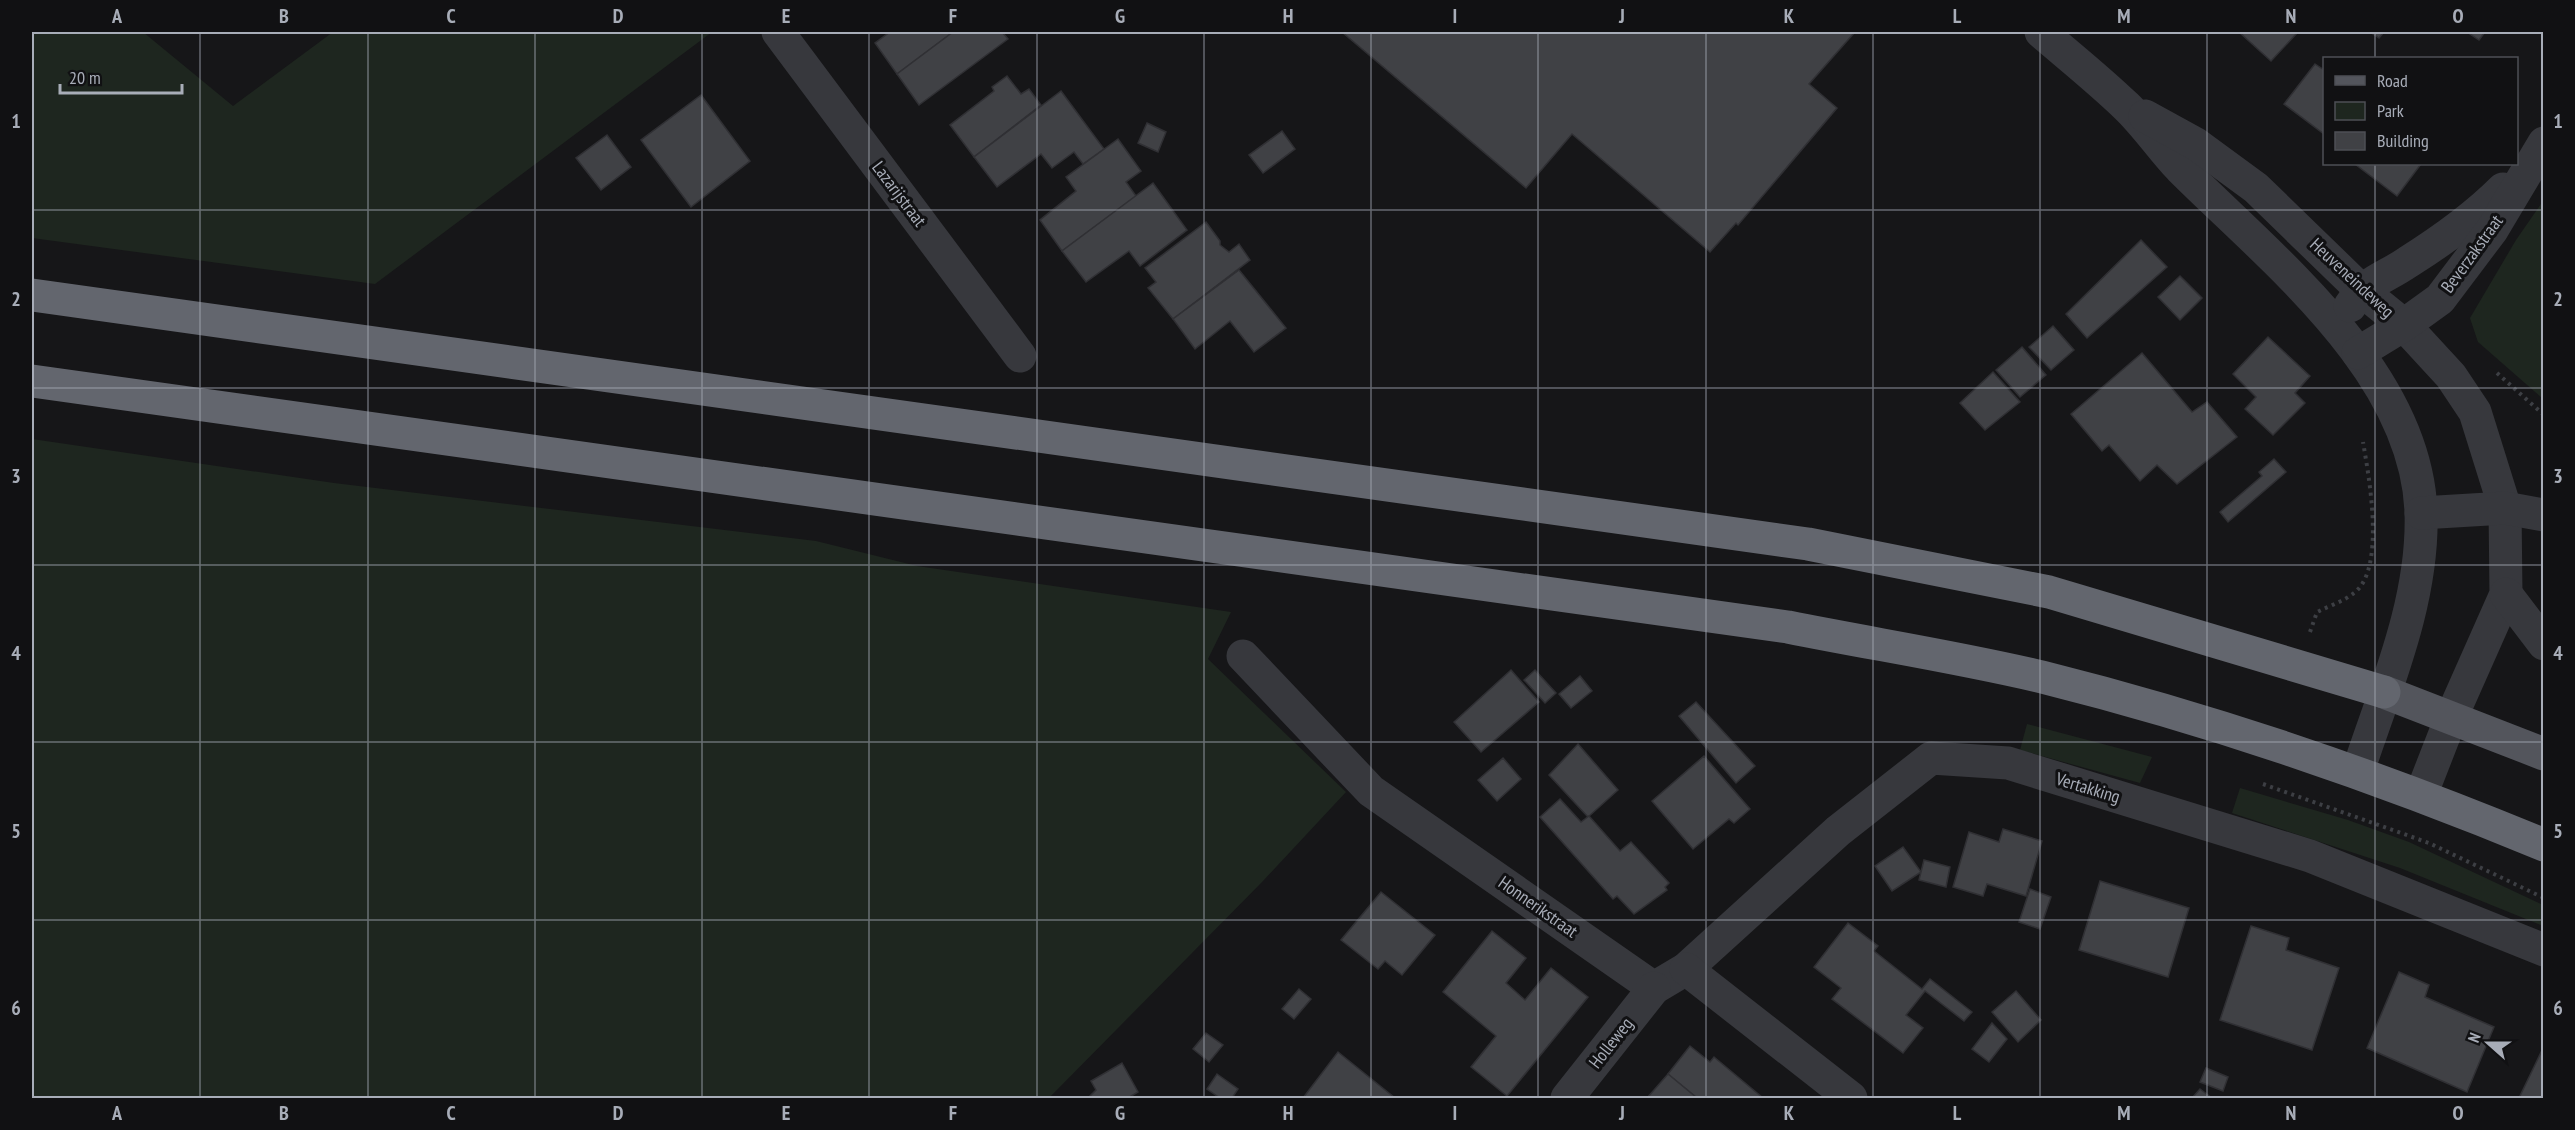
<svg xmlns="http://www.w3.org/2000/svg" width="2575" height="1130" font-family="'PT Sans Narrow',sans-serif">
  <rect width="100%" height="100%" fill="#161618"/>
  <!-- green -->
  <g fill="#1e261f">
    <path d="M32,32H143L233,106L333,32H712L375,284L32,238Z"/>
    <path d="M2543,201V399L2478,342L2470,318L2516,240Z"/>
    <path d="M32,439L334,483L816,541L917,566L1231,612L1208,659L1346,792L1263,881L1049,1098H32Z"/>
    <path d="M2027,724L2152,757L2140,783L2020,750Z"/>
    <path d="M2240,788L2348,820L2409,842L2543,905V926L2400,868L2232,813Z"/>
  </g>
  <!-- building -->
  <g fill="#404145" stroke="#303034" stroke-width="1.5">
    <path d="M890,32H953L897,74L875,43Z"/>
    <path d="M953,32H1002L1008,39L919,105L897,74Z"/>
    <path d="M1342,32H1855L1809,84L1837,108L1738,225L1736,223L1710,252L1572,134L1526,188Z"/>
    <path d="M2239,32H2298L2271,61Z"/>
    <path d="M2370,32H2384L2379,38Z"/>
    <path d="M2467,32H2485L2479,40Z"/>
    <path d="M2315,64L2324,70V134L2284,104Z"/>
    <path d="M1007,76L1021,94L1029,89L1041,105L974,157L950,125L994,91L992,87Z"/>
    <path d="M1061,91L1104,149L1083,164L1074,152L1052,168L1041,154L997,187L974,157Z"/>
    <path d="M701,95L750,161L691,207L641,140Z"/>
    <path d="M1147,123L1166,132L1158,152L1138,143Z"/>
    <path d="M1282,131L1295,149L1263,173L1249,155Z"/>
    <path d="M607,135L631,167L601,190L576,158Z"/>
    <path d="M1118,139L1141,171L1126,182L1136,196L1062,251L1040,220L1076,191L1066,177Z"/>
    <path d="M2355,164H2421L2397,196Z"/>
    <path d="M1153,183L1187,230L1140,266L1129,251L1086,282L1062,251Z"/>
    <path d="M1206,222L1220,241V245L1229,252L1239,244L1250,260L1173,319L1148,288L1156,282L1145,268Z"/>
    <path d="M2141,240L2167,267L2087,338L2066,314Z"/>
    <path d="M1239,270L1286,328L1254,352L1230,321L1195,349L1173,319Z"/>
    <path d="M2180,276L2202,298L2180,320L2158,297Z"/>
    <path d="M2053,326L2074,350L2051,370L2029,347Z"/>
    <path d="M2268,337L2310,376L2295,393L2305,403L2273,435L2245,409L2256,397L2233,374Z"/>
    <path d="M2022,347L2046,375L2020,397L1996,370Z"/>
    <path d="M2142,353L2192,412L2207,402L2237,437L2177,484L2157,465L2140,481L2109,445L2102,451L2071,414Z"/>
    <path d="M1993,372L2020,402L1985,430L1960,403Z"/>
    <path d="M2274,459L2286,472L2228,522L2220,512L2262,476L2259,472Z"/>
    <path d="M1511,670L1539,702L1481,752L1454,722Z"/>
    <path d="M1535,670L1556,693L1545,703L1524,680Z"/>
    <path d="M1580,676L1592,691L1571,708L1559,694Z"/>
    <path d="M1696,702L1755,766L1736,783L1679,716Z"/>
    <path d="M1578,744L1618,790L1588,817L1549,775Z"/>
    <path d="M1704,756L1750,809L1734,823L1729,819L1693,849L1652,801Z"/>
    <path d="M1503,758L1521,779L1497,801L1478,780Z"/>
    <path d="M1560,799L1581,822L1589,816L1620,851L1631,842L1669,883L1665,887L1667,890L1634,914L1617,896L1613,899L1540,817Z"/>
    <path d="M2003,829L2042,841L2026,896L1987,884L1983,896L1953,887L1969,832L1999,842Z"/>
    <path d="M1903,847L1921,872L1892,891L1875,866Z"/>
    <path d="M1924,860L1950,867L1946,887L1919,880Z"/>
    <path d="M2100,881L2189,908L2168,977L2079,950Z"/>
    <path d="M2030,889L2051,897L2040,929L2019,922Z"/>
    <path d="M1381,892L1435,935L1402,975L1385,961L1378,969L1341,940Z"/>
    <path d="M1848,923L1878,946L1874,951L1922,989L1930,979L1972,1012L1964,1021L1925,991L1906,1015L1923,1028L1903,1053L1832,999L1841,988L1814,967Z"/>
    <path d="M2251,926L2289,938L2286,950L2339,968L2312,1050L2220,1020Z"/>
    <path d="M1492,931L1526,958L1506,983L1525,1000L1551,968L1588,997L1507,1096L1471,1067L1496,1036L1443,992Z"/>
    <path d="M2399,972L2429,985L2425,997L2494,1027L2467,1092L2367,1048Z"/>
    <path d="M1299,989L1311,999L1294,1019L1282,1009Z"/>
    <path d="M2016,991L2041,1020L2018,1042L1992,1012Z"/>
    <path d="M1992,1023L2007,1039L1989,1062L1972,1049Z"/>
    <path d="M1206,1033L1223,1045L1209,1062L1193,1049Z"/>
    <path d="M1690,1046L1710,1062L1714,1057L1763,1098H1697L1668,1074Z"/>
    <path d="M2544,1046V1098H2519Z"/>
    <path d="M1338,1052L1395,1098H1303Z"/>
    <path d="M1122,1063L1138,1092L1128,1098H1088L1096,1090L1091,1081Z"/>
    <path d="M2206,1068L2228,1077L2223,1091L2200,1082Z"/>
    <path d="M1217,1074L1238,1089L1232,1098H1220L1207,1089Z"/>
    <path d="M1668,1074L1697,1098H1647Z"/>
    <path d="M2200,1089L2212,1098H2192Z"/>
  </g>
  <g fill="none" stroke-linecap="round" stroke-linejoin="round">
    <!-- path -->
    <g stroke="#3d3f44" stroke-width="4" stroke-dasharray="3 4.5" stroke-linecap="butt">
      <path d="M2497,373L2544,415"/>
      <path d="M2310,632L2317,612C2329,606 2344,601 2354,593C2386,569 2369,477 2363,442"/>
      <path d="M2263,784L2429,843L2544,898"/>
    </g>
    <!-- minor -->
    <g stroke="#37383d" stroke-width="33">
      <path d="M778,32L1020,356"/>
      <path d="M2041,32C2069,56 2099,80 2126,106C2146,125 2161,148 2180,168C2272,260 2416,371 2421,512C2424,601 2385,689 2358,771"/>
      <path d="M2145,116L2196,144L2256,188L2361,290L2404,325L2451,376L2475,412L2505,508L2506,594L2451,718L2421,795"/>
      <path d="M2350,306C2366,281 2385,278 2408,262C2443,240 2474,218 2503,189"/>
      <path d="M2358,353L2404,325L2440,299L2492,230L2544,143"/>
      <path d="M2421,513L2505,508L2544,515"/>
      <path d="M2506,594L2544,644"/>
      <path d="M1243,656L1371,791L1654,988L1686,969L1838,831L1931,758L2008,763L2310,856L2544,950"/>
      <path d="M1686,969L1851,1098"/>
      <path d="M1567,1098L1654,988"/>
    </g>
    <!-- major -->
    <path stroke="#53555c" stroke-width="33" d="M2384,692L2544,754"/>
    <!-- highway -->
    <g stroke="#63666e" stroke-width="33">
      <path d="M32,295L1808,544L2049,592L2384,692"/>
      <path d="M32,381L1788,627C1872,644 1958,657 2042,677C2214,720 2380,777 2544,845"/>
    </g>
  </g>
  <!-- grid -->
  <path fill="none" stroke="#a8adb8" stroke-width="1.5" stroke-opacity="0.55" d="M200,32V1098M368,32V1098M535,32V1098M702,32V1098M869,32V1098M1037,32V1098M1204,32V1098M1371,32V1098M1538,32V1098M1706,32V1098M1873,32V1098M2040,32V1098M2207,32V1098M2375,32V58M2375,164V1098M32,210H2544M32,388H2544M32,565H2544M32,742H2544M32,920H2544"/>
  <g text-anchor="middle" stroke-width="6" stroke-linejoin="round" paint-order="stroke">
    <!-- street labels -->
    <g font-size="18" fill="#a8adb8" stroke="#111113">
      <text transform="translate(899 194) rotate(53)" y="6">Lazarijstraat</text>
      <text transform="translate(2472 254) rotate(-54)" y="6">Beverzakstraat</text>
      <text transform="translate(2352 278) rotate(43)" y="6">Heuveneindeweg</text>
      <text transform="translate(2088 788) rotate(17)" y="6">Vertakking</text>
      <text transform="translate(1538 907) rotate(35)" y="6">Honnerikstraat</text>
      <text transform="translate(1611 1043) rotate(-52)" y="6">Holleweg</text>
    </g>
  </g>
  <!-- border -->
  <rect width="2575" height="1130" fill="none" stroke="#111113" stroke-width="66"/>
  <!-- legend -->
  <rect x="2323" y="57" width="195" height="108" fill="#111113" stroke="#4d4f55" stroke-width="1.5"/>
  <rect x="2335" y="76" width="30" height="9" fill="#53555c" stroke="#4d4f55" stroke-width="1.5"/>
  <text x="2377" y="87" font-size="18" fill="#a8adb8">Road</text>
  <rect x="2335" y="102" width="30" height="18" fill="#1e261f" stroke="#4d4f55" stroke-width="1.5"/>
  <text x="2377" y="117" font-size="18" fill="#a8adb8">Park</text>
  <rect x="2335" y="132" width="30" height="18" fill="#404145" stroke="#4d4f55" stroke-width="1.5"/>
  <text x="2377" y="147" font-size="18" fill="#a8adb8">Building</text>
  <!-- north arrow -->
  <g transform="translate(2488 1043) rotate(291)" stroke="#111113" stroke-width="4.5" paint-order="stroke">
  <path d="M0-4.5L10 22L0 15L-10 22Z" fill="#a8adb8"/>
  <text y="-9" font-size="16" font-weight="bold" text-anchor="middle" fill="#a8adb8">N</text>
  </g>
  <!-- scale -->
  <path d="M60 84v9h122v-9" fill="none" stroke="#a8adb8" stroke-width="3"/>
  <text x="69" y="84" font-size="18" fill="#a8adb8" stroke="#111113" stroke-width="4.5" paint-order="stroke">20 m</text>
  <rect x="33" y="33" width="2509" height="1064" fill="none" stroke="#a8adb8" stroke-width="2"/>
  <g font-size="20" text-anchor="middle" font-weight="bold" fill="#a8adb8">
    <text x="117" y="23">A</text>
    <text x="284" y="23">B</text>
    <text x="451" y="23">C</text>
    <text x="618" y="23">D</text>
    <text x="786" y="23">E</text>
    <text x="953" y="23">F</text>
    <text x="1120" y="23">G</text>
    <text x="1288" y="23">H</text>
    <text x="1455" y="23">I</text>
    <text x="1622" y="23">J</text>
    <text x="1789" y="23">K</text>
    <text x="1957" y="23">L</text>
    <text x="2124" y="23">M</text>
    <text x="2291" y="23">N</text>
    <text x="2458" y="23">O</text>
    <text x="16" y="128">1</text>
    <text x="2558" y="128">1</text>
    <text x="16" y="306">2</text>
    <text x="2558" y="306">2</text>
    <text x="16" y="483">3</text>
    <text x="2558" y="483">3</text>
    <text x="16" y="660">4</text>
    <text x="2558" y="660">4</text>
    <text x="16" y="838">5</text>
    <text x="2558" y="838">5</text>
    <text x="16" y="1015">6</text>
    <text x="2558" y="1015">6</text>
    <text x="117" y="1120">A</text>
    <text x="284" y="1120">B</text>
    <text x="451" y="1120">C</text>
    <text x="618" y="1120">D</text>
    <text x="786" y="1120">E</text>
    <text x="953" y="1120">F</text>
    <text x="1120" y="1120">G</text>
    <text x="1288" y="1120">H</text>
    <text x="1455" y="1120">I</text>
    <text x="1622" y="1120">J</text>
    <text x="1789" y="1120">K</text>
    <text x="1957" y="1120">L</text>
    <text x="2124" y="1120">M</text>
    <text x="2291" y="1120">N</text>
    <text x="2458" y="1120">O</text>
  </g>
</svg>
